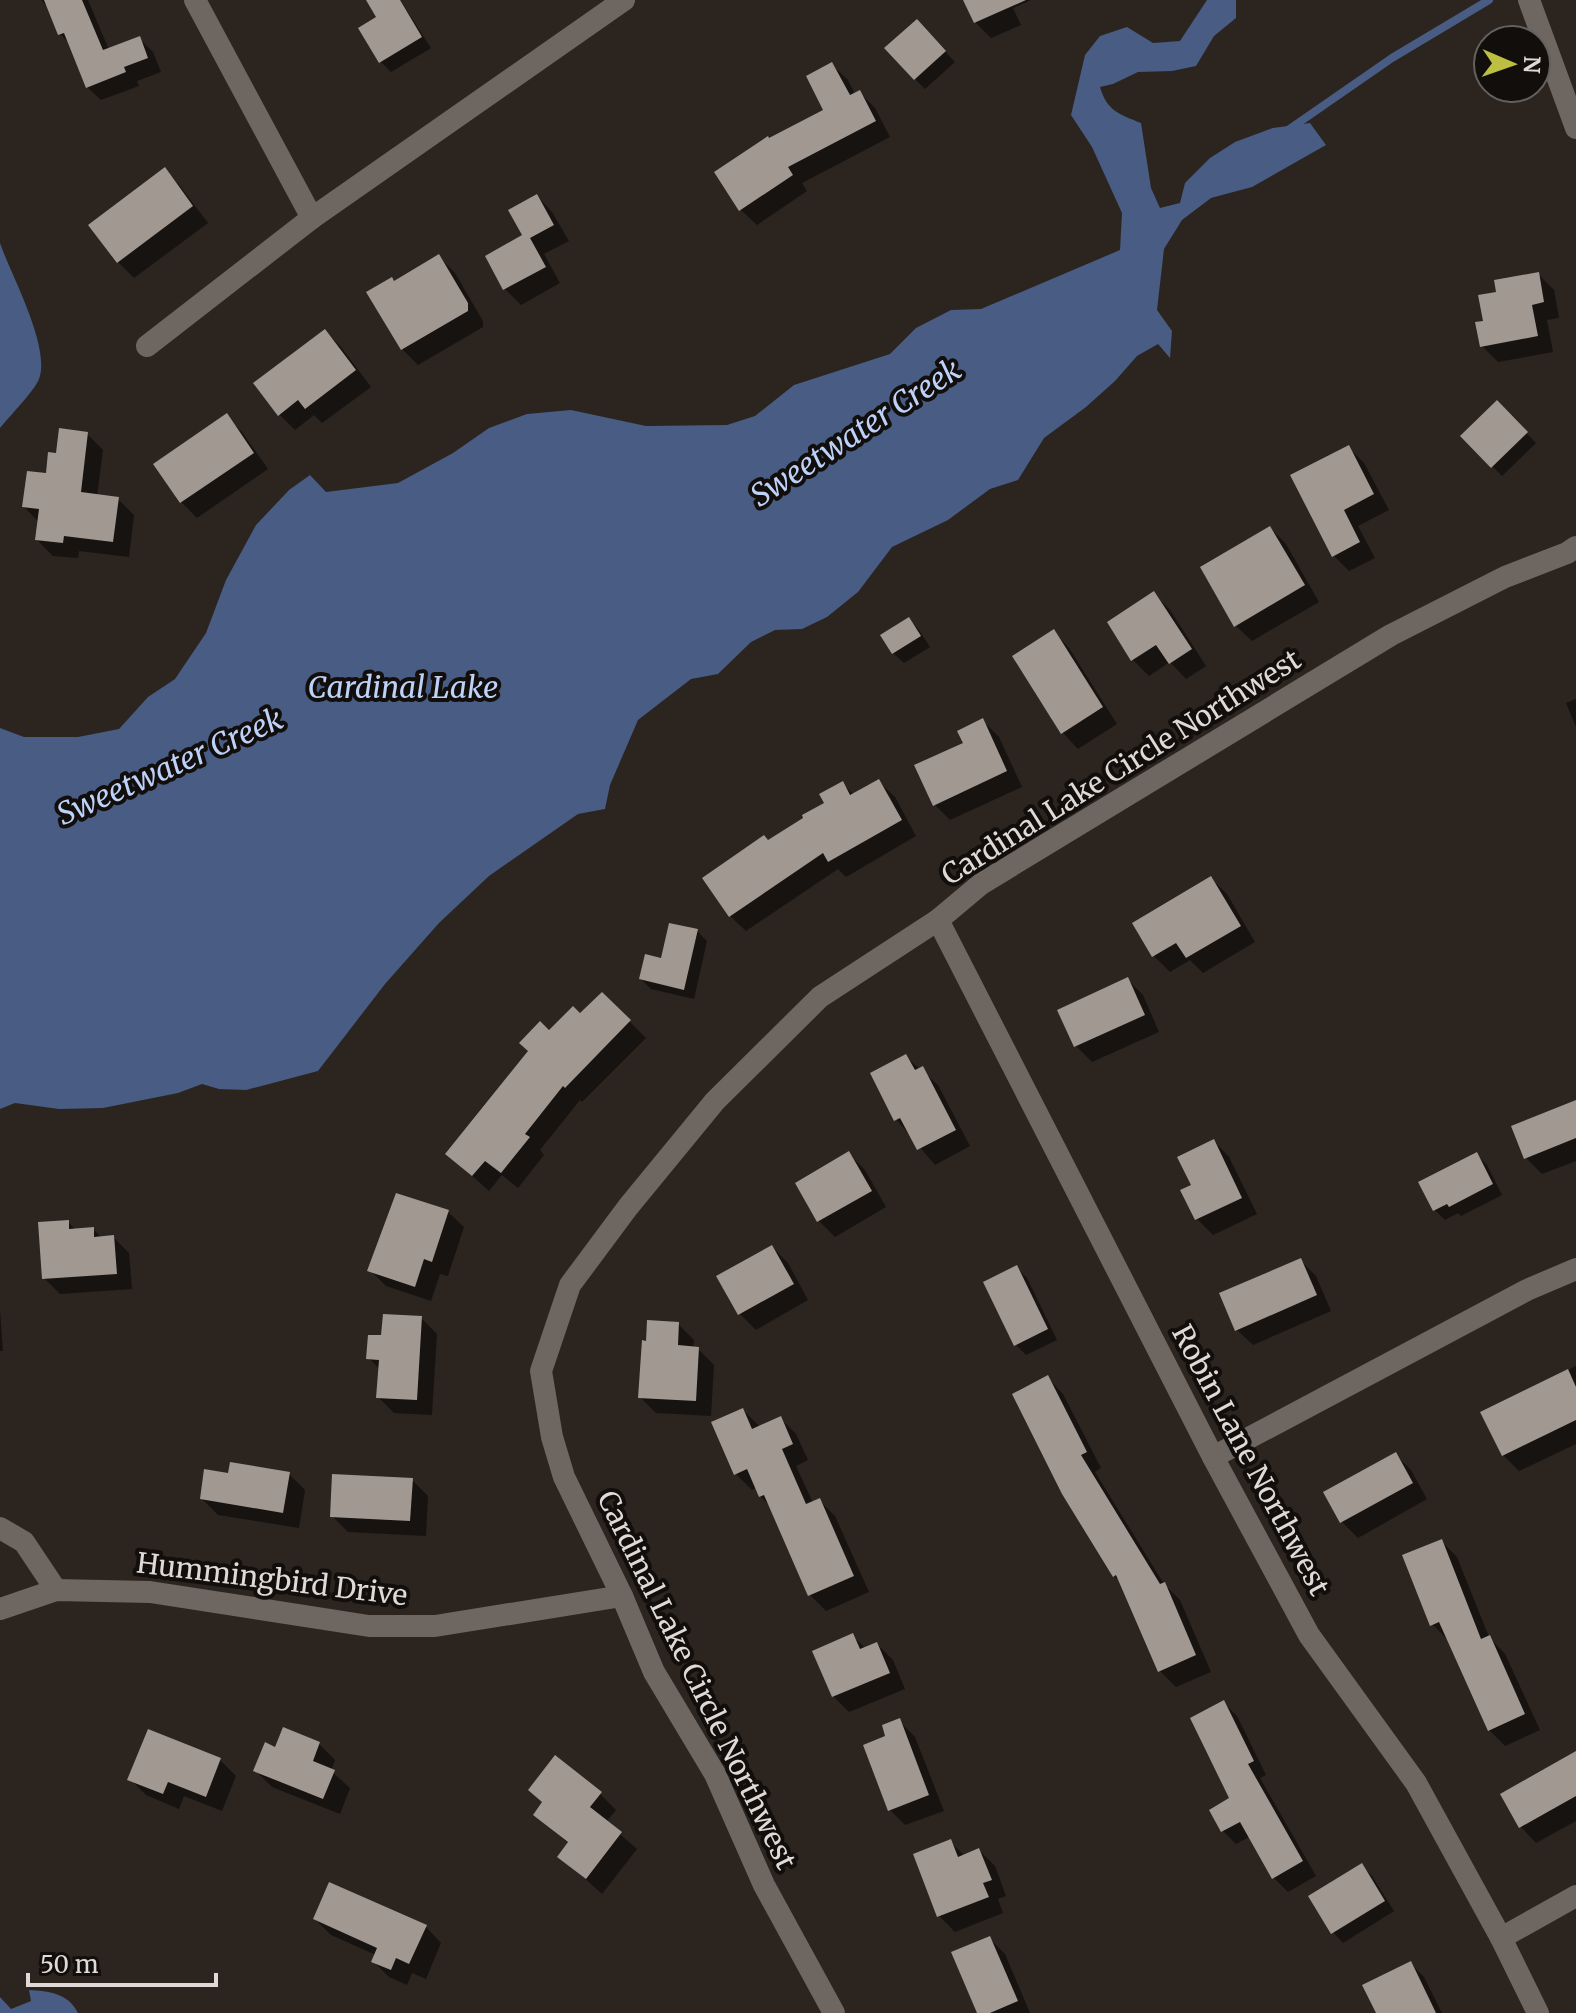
<svg xmlns="http://www.w3.org/2000/svg" width="1576" height="2013" font-family="Merriweather,serif">
  <rect width="100%" height="100%" fill="#2b241f"/>
  <!-- water -->
  <g fill="#485c84">
    <path d="M1207,0H1236V18L1214,36L1196,66L1172,71L1138,72L1113,84L1100,87C1107,111 1119,114 1141,123L1151,188L1160,208L1180,203L1185,183L1210,158L1235,142L1273,128L1310,123L1326,145L1252,187L1211,198L1182,220L1164,249L1157,310L1172,331L1170,358L1158,344L1137,356L1115,381L1086,407L1044,438L1018,480L990,489L948,520L892,547L858,592L827,617L802,629L775,630L751,642L718,674L691,679L638,720L610,785L605,809L578,814L489,876L439,923L385,984L318,1071L246,1090L219,1089L202,1084L178,1093L103,1108L59,1109L15,1103L0,1109V728L24,737H78L119,729L148,697L175,679L206,633L226,580L256,525L289,490L310,475L326,492L398,483L453,453L489,428L527,414L571,410L646,426L727,425L755,416L794,385L890,354L916,328L951,310L981,309L1120,250L1122,213L1092,147L1071,115L1085,55L1100,36L1127,27L1153,43L1180,41Z"/>
    <path d="M0,243C11,275 51,347 39,379C35,390 9,417 0,428Z"/>
    <path d="M29,1990C49,1991 68,1993 78,2013H0V1997L11,2009L31,2001Z"/>
  </g>
  <!-- shadow -->
  <g fill="#0007">
    <path d="M41,0H88L109,50L139,38L153,52L161,72L137,81L139,86L101,100L87,87L72,46L60,34L50,10Z"/>
    <path d="M383,0H400L431,48L391,72L381,62L360,29L379,18Z"/>
    <path d="M965,0H1031L1013,8L1021,25L991,38L975,22Z"/>
    <path d="M927,32L955,62L925,89L915,79Z"/>
    <path d="M832,65L848,80L855,94L859,92L875,108L890,137L802,183L807,191L757,225L741,210L826,111Z"/>
    <path d="M165,170L180,186L208,223L134,278L118,262L91,225Z"/>
    <path d="M537,196L552,212L569,241L544,254L560,283L521,305L505,289Z"/>
    <path d="M439,257L455,273L483,321V327L418,365L402,349L369,293L395,283Z"/>
    <path d="M1538,274L1554,290L1559,318L1547,320L1553,352L1498,362L1482,346L1486,322L1498,293Z"/>
    <path d="M325,331L341,347L371,387L322,423L314,415L295,430L279,414Z"/>
    <path d="M1497,403L1536,443L1502,476L1462,436Z"/>
    <path d="M226,416L242,432L268,469L197,518L181,502Z"/>
    <path d="M87,434L103,450L97,496L118,499L134,515L129,557L79,551L78,558L53,556L37,540L39,522L24,507L48,475Z"/>
    <path d="M1348,447L1364,463L1389,510L1358,526L1375,558L1349,571L1333,555Z"/>
    <path d="M1270,528L1286,544L1319,602L1252,641L1236,626Z"/>
    <path d="M1154,594L1170,610L1206,666L1186,679L1170,662L1149,676L1133,660Z"/>
    <path d="M909,619L919,630L930,647L904,663L893,653Z"/>
    <path d="M1054,632L1069,648L1117,724L1078,749L1063,733Z"/>
    <path d="M1576,699V727L1566,703Z"/>
    <path d="M983,721L999,737L1022,787L950,820L934,804Z"/>
    <path d="M879,782L895,797L916,836L846,877L838,869L746,931L730,916L768,842L827,804L842,783L854,795Z"/>
    <path d="M1211,879L1227,894L1255,942L1203,973L1190,960L1170,972L1154,956Z"/>
    <path d="M697,931L707,941L694,999L651,989L641,979Z"/>
    <path d="M1127,979L1143,995L1159,1032L1092,1062L1076,1046L1060,1010Z"/>
    <path d="M602,994L646,1038L582,1102L580,1100L540,1150L544,1155L518,1188L502,1175L489,1191L448,1154L549,1033L580,1016Z"/>
    <path d="M906,1057L938,1085L970,1146L935,1165L896,1119Z"/>
    <path d="M1576,1102V1161L1542,1174L1526,1158Z"/>
    <path d="M1214,1141L1229,1157L1257,1214L1213,1235L1197,1219L1183,1191L1194,1186Z"/>
    <path d="M849,1154L865,1170L886,1207L835,1237L819,1221Z"/>
    <path d="M1477,1155L1487,1165L1502,1195L1461,1216L1458,1213L1445,1220L1435,1210Z"/>
    <path d="M448,1212L464,1227L448,1276L440,1274L431,1301L386,1286L370,1270Z"/>
    <path d="M68,1222L76,1230L93,1229L102,1238L113,1237L129,1253L132,1289L60,1294L44,1278Z"/>
    <path d="M772,1247L788,1263L808,1300L756,1330L740,1314Z"/>
    <path d="M1300,1260L1316,1276L1331,1311L1253,1345L1237,1330Z"/>
    <path d="M1017,1268L1027,1278L1057,1340L1026,1355L1015,1344Z"/>
    <path d="M0,1309L3,1351H0Z"/>
    <path d="M421,1318L437,1334L432,1415L394,1413L378,1397L380,1370L369,1358L383,1337Z"/>
    <path d="M678,1324L694,1340L693,1348L698,1349L714,1365L711,1416L656,1413L640,1397Z"/>
    <path d="M1576,1366V1444L1519,1471L1503,1455L1483,1413Z"/>
    <path d="M1048,1378L1063,1394L1101,1468L1095,1472L1164,1584L1180,1600L1211,1672L1176,1687L1160,1671L1122,1583L1114,1576Z"/>
    <path d="M743,1410L760,1427L780,1418L796,1434L808,1460L796,1466L813,1503L819,1500L835,1516L869,1592L826,1611L810,1595L771,1507L760,1496L756,1488L752,1490L736,1474Z"/>
    <path d="M1395,1454L1411,1470L1427,1499L1358,1538L1342,1522L1326,1493Z"/>
    <path d="M289,1474L305,1490L299,1528L218,1515L202,1499L230,1476Z"/>
    <path d="M412,1480L428,1496L426,1536L348,1532L332,1516Z"/>
    <path d="M1441,1541L1457,1557L1489,1637L1505,1654L1540,1730L1505,1746L1489,1730L1448,1640L1432,1624Z"/>
    <path d="M853,1636L866,1649L877,1644L893,1660L905,1689L849,1712L833,1696Z"/>
    <path d="M1224,1703L1237,1716L1266,1775L1260,1778L1316,1876L1288,1892L1274,1878L1251,1836L1236,1844L1223,1831L1232,1799Z"/>
    <path d="M899,1721L915,1737L944,1811L905,1825L890,1810L888,1737Z"/>
    <path d="M319,1744L335,1760L331,1771L350,1788L340,1814L272,1787L256,1771L277,1749Z"/>
    <path d="M1576,1754V1821L1536,1843L1521,1827Z"/>
    <path d="M220,1760L236,1776L222,1811L184,1796L179,1809L146,1795L130,1779Z"/>
    <path d="M600,1794L616,1810L606,1822L637,1849L602,1894L560,1856L569,1844L535,1814Z"/>
    <path d="M950,1842L965,1856L979,1850L995,1866L1006,1896L998,1899L1003,1913L955,1932L939,1916Z"/>
    <path d="M1362,1866L1372,1876L1394,1911L1343,1943L1333,1932Z"/>
    <path d="M315,1919L426,1927L441,1943L426,1979L412,1973L407,1985L389,1977L373,1961L376,1955L331,1935Z"/>
    <path d="M989,1938L1005,1954L1030,2013H979Z"/>
    <path d="M1410,1963L1424,1977L1442,2013H1378Z"/>
  </g>
  <g fill="none" stroke-linecap="round" stroke-linejoin="round">
    <!-- stream -->
    <path stroke="#485c84" stroke-width="8" d="M1288,130L1392,58L1489,0"/>
  </g>
  <!-- building -->
  <g fill="#a19892">
    <path d="M44,0H82L103,50L140,36L148,58L124,67L126,72L86,88L64,33L58,35Z"/>
    <path d="M366,0H400L422,37L379,63L358,28L376,17Z"/>
    <path d="M963,0H1026L974,23Z"/>
    <path d="M917,19L946,51L914,80L884,48Z"/>
    <path d="M832,62L850,95L860,90L876,121L788,167L793,175L739,211L714,172L768,136L769,138L823,110L806,76Z"/>
    <path d="M165,167L193,206L117,263L88,225Z"/>
    <path d="M537,194L554,225L530,238L546,267L503,290L485,256L522,235L508,210Z"/>
    <path d="M439,254L468,303V311L401,350L366,292L392,277L394,281Z"/>
    <path d="M1539,272L1544,302L1532,305L1538,336L1480,347L1475,322L1483,321L1478,295L1496,292L1494,280Z"/>
    <path d="M325,329L356,370L305,409L298,400L278,416L253,383Z"/>
    <path d="M1497,400L1528,432L1491,468L1460,436Z"/>
    <path d="M227,413L254,453L180,503L153,464Z"/>
    <path d="M59,428L88,432L81,492L119,497L113,542L64,536L63,543L35,540L39,509L22,507L27,471L46,473L48,452L56,453Z"/>
    <path d="M1349,445L1374,494L1344,510L1360,542L1332,557L1290,475Z"/>
    <path d="M1270,526L1305,585L1234,627L1200,567Z"/>
    <path d="M1154,591L1192,649L1169,664L1156,645L1131,661L1107,622Z"/>
    <path d="M909,617L921,636L892,654L880,635Z"/>
    <path d="M1054,629L1103,707L1061,734L1012,656Z"/>
    <path d="M983,718L1007,771L933,806L914,765L963,743L957,731Z"/>
    <path d="M879,779L902,820L828,862L823,853L729,917L702,878L764,835L768,840L803,818L802,815L824,803L819,794L843,781L850,795Z"/>
    <path d="M1211,876L1241,926L1186,958L1176,943L1152,957L1132,923Z"/>
    <path d="M669,923L698,929L684,990L639,979L645,954L661,958Z"/>
    <path d="M1128,977L1145,1015L1074,1047L1057,1010Z"/>
    <path d="M602,992L631,1020L565,1088L563,1086L525,1134L530,1137L501,1173L485,1161L472,1176L445,1154L528,1051L519,1043L540,1021L549,1030L573,1006L580,1013Z"/>
    <path d="M906,1054L915,1070L923,1066L956,1130L917,1150L900,1118L894,1121L870,1073Z"/>
    <path d="M1576,1100V1138L1524,1159L1511,1126Z"/>
    <path d="M1214,1139L1242,1198L1195,1220L1180,1190L1191,1185L1177,1157Z"/>
    <path d="M849,1151L872,1191L817,1222L795,1183Z"/>
    <path d="M1477,1152L1493,1184L1449,1207L1447,1204L1433,1211L1418,1182Z"/>
    <path d="M396,1193L449,1210L432,1262L424,1259L415,1287L367,1271Z"/>
    <path d="M69,1220V1229L94,1227V1237L114,1235L117,1274L42,1279L38,1222Z"/>
    <path d="M772,1245L794,1284L738,1315L716,1276Z"/>
    <path d="M1301,1258L1317,1295L1235,1331L1219,1293Z"/>
    <path d="M1017,1265L1048,1329L1014,1346L983,1282Z"/>
    <path d="M383,1314L422,1316L417,1400L376,1398L379,1360L366,1359L368,1335H381Z"/>
    <path d="M647,1320L679,1322L678,1345L699,1347L696,1401L638,1398L642,1340L646,1341Z"/>
    <path d="M1568,1369L1576,1387V1420L1502,1456L1480,1412Z"/>
    <path d="M1048,1375L1087,1452L1081,1455L1160,1584L1165,1582L1196,1655L1158,1672L1116,1575L1113,1577L1062,1494L1012,1394Z"/>
    <path d="M743,1408L752,1429L781,1416L793,1444L782,1449L806,1504L820,1498L854,1576L808,1596L764,1495L759,1497L747,1469L734,1475L711,1422Z"/>
    <path d="M1396,1452L1413,1483L1340,1523L1323,1492Z"/>
    <path d="M230,1462L290,1472L283,1513L200,1499L204,1469L228,1473Z"/>
    <path d="M332,1474L413,1478L410,1521L330,1517Z"/>
    <path d="M1442,1539L1481,1639L1490,1635L1525,1714L1488,1731L1439,1622L1430,1626L1402,1555Z"/>
    <path d="M853,1633L860,1649L877,1642L890,1673L832,1697L812,1651Z"/>
    <path d="M1224,1700L1254,1761L1248,1764L1303,1861L1272,1879L1240,1822L1221,1832L1209,1810L1229,1798L1190,1718Z"/>
    <path d="M900,1718L929,1795L888,1811L863,1745L885,1736L882,1725Z"/>
    <path d="M283,1727L320,1742L313,1761L335,1770L323,1799L253,1771L265,1742L275,1747Z"/>
    <path d="M148,1729L221,1758L206,1797L168,1782L163,1794L127,1780Z"/>
    <path d="M1576,1751V1796L1519,1828L1500,1794Z"/>
    <path d="M555,1755L602,1792L590,1807L622,1832L586,1879L557,1857L568,1842L533,1815L542,1802L528,1790Z"/>
    <path d="M951,1839L958,1857L979,1848L992,1880L983,1883L989,1897L937,1917L913,1854Z"/>
    <path d="M1362,1863L1385,1901L1331,1934L1308,1896Z"/>
    <path d="M329,1882L427,1925L409,1964L396,1958L391,1970L371,1962L377,1948L313,1919Z"/>
    <path d="M990,1936L1018,2001L990,2013H977L951,1952Z"/>
    <path d="M1411,1961L1436,2013H1376L1362,1985Z"/>
  </g>
  <g fill="none" stroke-linecap="round" stroke-linejoin="round">
    <!-- minor -->
    <g stroke="#6e6660" stroke-width="22">
      <path d="M195,0L312,218"/>
      <path d="M1529,0L1576,128"/>
      <path d="M147,346L312,218L624,0"/>
      <path d="M938,920L1213,1457L1309,1635L1416,1783L1501,1938L1538,2013"/>
      <path d="M1213,1457L1527,1290L1576,1269"/>
      <path d="M0,1528L24,1542L56,1590"/>
      <path d="M0,1609L56,1590L150,1592L369,1626H435L622,1596"/>
      <path d="M1501,1938L1576,1896"/>
      <path d="M834,2013L764,1885L715,1774L654,1672L622,1596L564,1477L552,1437L541,1371L570,1285L628,1207L715,1101L820,997L938,920L981,884L1391,635L1505,577L1567,553L1576,547"/>
    </g>
  </g>
  <g text-anchor="middle" stroke-width="8" stroke-linejoin="round" paint-order="stroke">
    <!-- street labels -->
    <g font-size="28" fill="#dfdad7" stroke="#110e0c">
      <text transform="translate(1121 767) rotate(-32)" y="10">Cardinal Lake Circle Northwest</text>
      <text transform="translate(1251 1460) rotate(62)" y="10">Robin Lane Northwest</text>
      <text transform="translate(272 1579) rotate(7)" y="10">Hummingbird Drive</text>
      <text transform="translate(697 1680) rotate(64)" y="10">Cardinal Lake Circle Northwest</text>
    </g>
    <!-- water labels -->
    <g font-size="30" font-style="italic" fill="#bdd1f9" stroke="#110e0c">
      <text transform="translate(856 433) rotate(-33)" y="10">Sweetwater Creek</text>
      <text x="403" y="698">Cardinal Lake</text>
      <text transform="translate(170 767) rotate(-24)" y="10">Sweetwater Creek</text>
    </g>
  </g>
  <!-- north arrow -->
  <g transform="translate(1512 64) rotate(92)"><circle r="38" fill="#110e0c" stroke="#63605d" stroke-width="2"/>
  <path d="M0-6L14 30L0 20L-14 30Z" fill="#bdbf43"/>
  <text y="-12" font-size="22" font-weight="bold" text-anchor="middle" fill="#dfdad7">N</text>
  </g>
  <!-- scale -->
  <path d="M28 1973v12h188v-12" fill="none" stroke="#dfdad7" stroke-width="4"/>
  <text x="40" y="1973" font-size="24" fill="#dfdad7" stroke="#110e0c" stroke-width="6" paint-order="stroke">50 m</text>
</svg>
